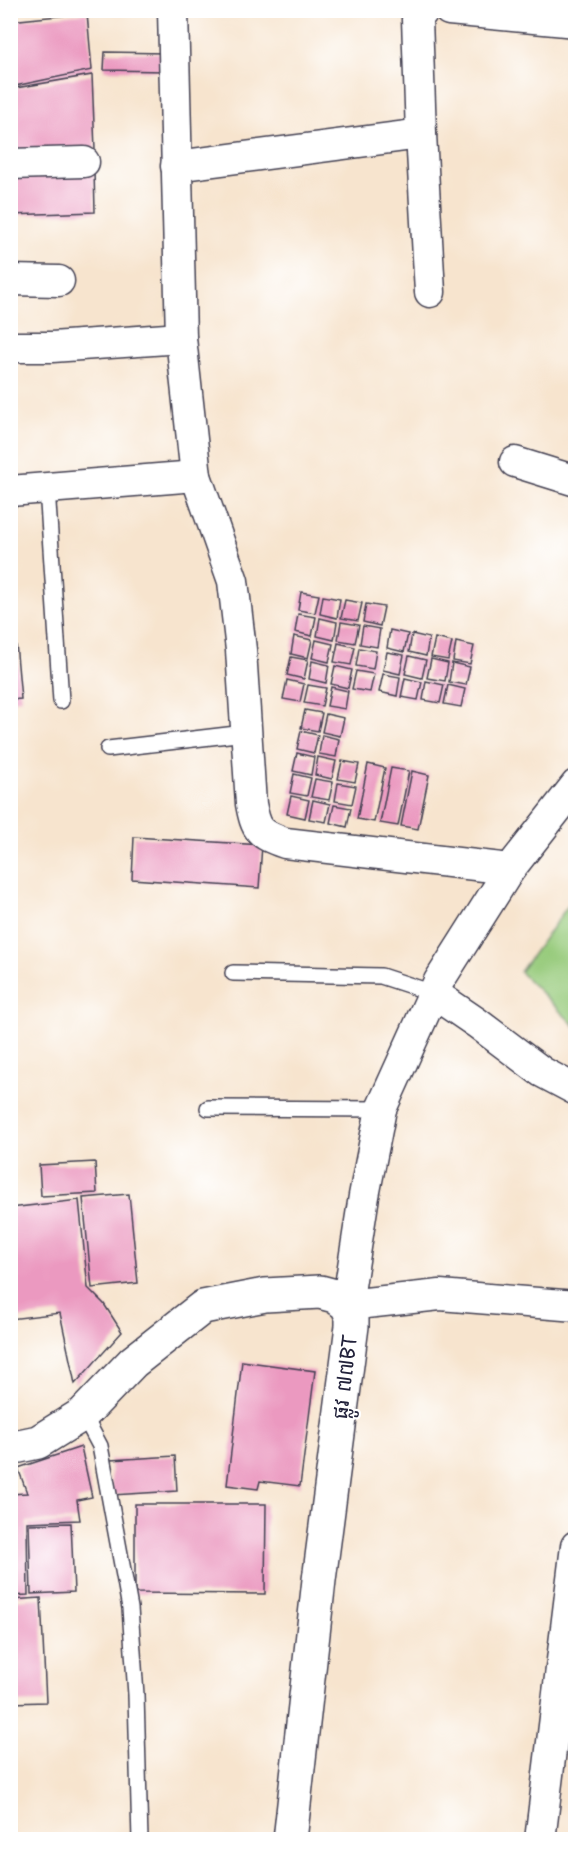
<svg xmlns="http://www.w3.org/2000/svg" width="586" height="1850" font-family="'Shantell Sans','Noto Sans Khmer',sans-serif">
  <rect width="100%" height="100%" fill="#fff"/>
  <filter id="ink" filterUnits="userSpaceOnUse"><feTurbulence type="fractalNoise" baseFrequency=".0167" numOctaves="2"/><feDisplacementMap in="SourceGraphic" scale="12" xChannelSelector="R" yChannelSelector="G"/><feConvolveMatrix kernelMatrix="1 2 1 2 8 2 1 2 1" color-interpolation-filters="sRGB"/></filter>
  <filter id="wash" filterUnits="userSpaceOnUse"><feTurbulence type="fractalNoise" baseFrequency=".008" numOctaves="4" result="noise"/><feDisplacementMap in="SourceGraphic" scale="24" xChannelSelector="R" yChannelSelector="G"/><feGaussianBlur stdDeviation="1.35" result="paint"/><feColorMatrix in="noise" values="0 0 0 0 0 0 0 0 0 0 0 0 0 0 0 0 0 1.4 0 .05"/><feComposite in="paint" operator="in"/></filter>
  <g filter="url(#wash)">
    <rect width="100%" height="100%" fill="#f7e4ce"/>
    <!-- green -->
    <path fill="#97cb7c" stroke="#5c765c" stroke-width="1.5" d="M575,896V1026L520,972Z"/>
    <g id="blocks">
      <!-- building -->
      <g fill="#eb99c0">
        <path d="M87,13L92,70L10,87V21Z"/>
        <path d="M105,52L165,53V71L104,70Z"/>
        <path d="M92,75L95,150L10,152V89Z"/>
        <path d="M94,170L95,212L10,215V172Z"/>
        <path d="M301,592L319,595L315,613L298,610Z"/>
        <path d="M323,596L340,599L337,618L320,614Z"/>
        <path d="M345,600L362,603L358,621L341,618Z"/>
        <path d="M366,604L384,607L380,626L363,622Z"/>
        <path d="M298,614L316,617L312,636L295,632Z"/>
        <path d="M320,618L337,622L334,640L317,636Z"/>
        <path d="M341,622L359,625L355,643L338,640Z"/>
        <path d="M363,626L380,629L377,647L360,644Z"/>
        <path d="M390,630L408,634L404,652L387,648Z"/>
        <path d="M412,634L429,638L426,656L409,652Z"/>
        <path d="M294,636L312,640L308,658L291,654Z"/>
        <path d="M435,638L452,642L448,660L431,657Z"/>
        <path d="M316,640L333,644L329,662L312,658Z"/>
        <path d="M456,642L474,646L470,664L453,661Z"/>
        <path d="M16,643L21,699L10,700V644Z"/>
        <path d="M338,643L355,647L351,665L334,662Z"/>
        <path d="M359,648L376,651L373,669L356,666Z"/>
        <path d="M387,652L404,655L400,674L383,670Z"/>
        <path d="M409,656L426,660L422,678L405,674Z"/>
        <path d="M291,657L308,660L304,679L287,675Z"/>
        <path d="M431,659L448,663L445,681L427,678Z"/>
        <path d="M312,661L329,665L326,683L309,679Z"/>
        <path d="M452,663L470,667L466,685L449,682Z"/>
        <path d="M335,666L352,670L348,688L331,684Z"/>
        <path d="M356,671L374,674L370,692L352,689Z"/>
        <path d="M383,674L400,677L397,696L379,692Z"/>
        <path d="M405,678L422,682L418,700L401,697Z"/>
        <path d="M287,680L304,684L300,702L283,699Z"/>
        <path d="M426,681L444,685L440,703L423,700Z"/>
        <path d="M308,685L326,688L322,706L304,703Z"/>
        <path d="M448,685L465,689L461,707L444,704Z"/>
        <path d="M331,687L348,691L345,709L327,706Z"/>
        <path d="M305,710L322,713L318,731L301,728Z"/>
        <path d="M326,714L344,718L340,736L322,732Z"/>
        <path d="M301,731L318,735L314,753L297,749Z"/>
        <path d="M322,735L339,739L336,757L319,754Z"/>
        <path d="M297,753L314,757L311,775L293,771Z"/>
        <path d="M318,757L336,761L332,779L315,775Z"/>
        <path d="M342,761L359,764L355,782L338,779Z"/>
        <path d="M368,764L385,768L374,822L357,819Z"/>
        <path d="M391,768L409,771L398,826L380,823Z"/>
        <path d="M412,771L429,775L418,829L401,826Z"/>
        <path d="M294,774L311,778L307,796L290,793Z"/>
        <path d="M315,779L333,782L329,800L311,797Z"/>
        <path d="M338,783L356,786L352,804L335,801Z"/>
        <path d="M291,796L309,800L305,818L287,814Z"/>
        <path d="M313,800L330,804L326,822L309,819Z"/>
        <path d="M334,805L351,808L347,827L330,823Z"/>
        <path d="M134,837L262,845L259,888L132,879Z"/>
        <path d="M95,1162L97,1193L41,1196L39,1165Z"/>
        <path d="M129,1194L138,1283L92,1288L83,1198Z"/>
        <path d="M79,1200L88,1288L104,1304L122,1332L75,1384L60,1313L10,1319V1208Z"/>
        <path d="M242,1361L315,1371L300,1486L260,1481L258,1489L227,1485Z"/>
        <path d="M81,1447L92,1497L77,1500L80,1520L27,1522L28,1595L10,1596V1494L27,1493L18,1468Z"/>
        <path d="M175,1456L177,1491L112,1495L110,1460Z"/>
        <path d="M135,1504H266L265,1594L135,1593Z"/>
        <path d="M71,1523L74,1592L31,1594L29,1524Z"/>
        <path d="M41,1598L46,1702L10,1703V1600Z"/>
      </g>
    </g>
  </g>
  <g filter="url(#ink)">
    <use href="#blocks" fill-opacity="0" stroke="#423f51" stroke-width="1.5"/>
    <g fill="none" stroke-linecap="round" stroke-linejoin="round">
      <!-- lane casing -->
      <g stroke="#423f51" stroke-width="18">
        <g id="lane">
          <path d="M47,488L61,701"/>
          <path d="M108,749L245,733"/>
          <path d="M233,973L381,976L433,993"/>
          <path d="M208,1108L381,1109"/>
          <path d="M83,1414L100,1446L130,1608L136,1695L140,1840"/>
        </g>
      </g>
      <!-- street casing -->
      <g stroke="#423f51" stroke-width="33">
        <g id="street">
          <path d="M173,10L181,338L196,476L233,581L241,650L251,804C256,830 259,834 285,843L510,869"/>
          <path d="M424,10L417,19L421,134L430,292"/>
          <path d="M449,10L576,22"/>
          <path d="M10,164L84,162"/>
          <path d="M176,166L421,134"/>
          <path d="M10,280L59,281"/>
          <path d="M10,347H52L181,338"/>
          <path d="M515,462L576,481"/>
          <path d="M10,491L196,476"/>
          <path d="M576,785L510,869L439,981L381,1109L364,1196L347,1305L440,1295L576,1306"/>
          <path d="M433,993L477,1023L542,1072L576,1090"/>
          <path d="M540,1840L576,1546"/>
        </g>
      </g>
      <!-- secondary casing -->
      <g stroke="#423f51" stroke-width="36">
        <path id="secondary" d="M10,1448L38,1442L83,1414L133,1362L203,1307L265,1295L320,1292L335,1296L347,1305L352,1317V1326L319,1580L290,1840"/>
      </g>
      <!-- lane -->
      <use href="#lane" stroke="#fff" stroke-width="15"/>
      <!-- street -->
      <use href="#street" stroke="#fff" stroke-width="30"/>
      <!-- secondary -->
      <use href="#secondary" stroke="#fff" stroke-width="33"/>
    </g>
  </g>
  <g text-anchor="middle" stroke-width="4.5" stroke-linejoin="round" paint-order="stroke">
    <!-- street labels -->
    <g font-size="21" fill="#22223b" stroke="#fff">
      <text transform="translate(345 1377) rotate(-83)" y="7">ផ្លូវ ៧៧BT</text>
    </g>
  </g>
  <!-- margin -->
  <rect width="586" height="1850" fill="none" stroke="#fff" stroke-width="36"/>
</svg>
